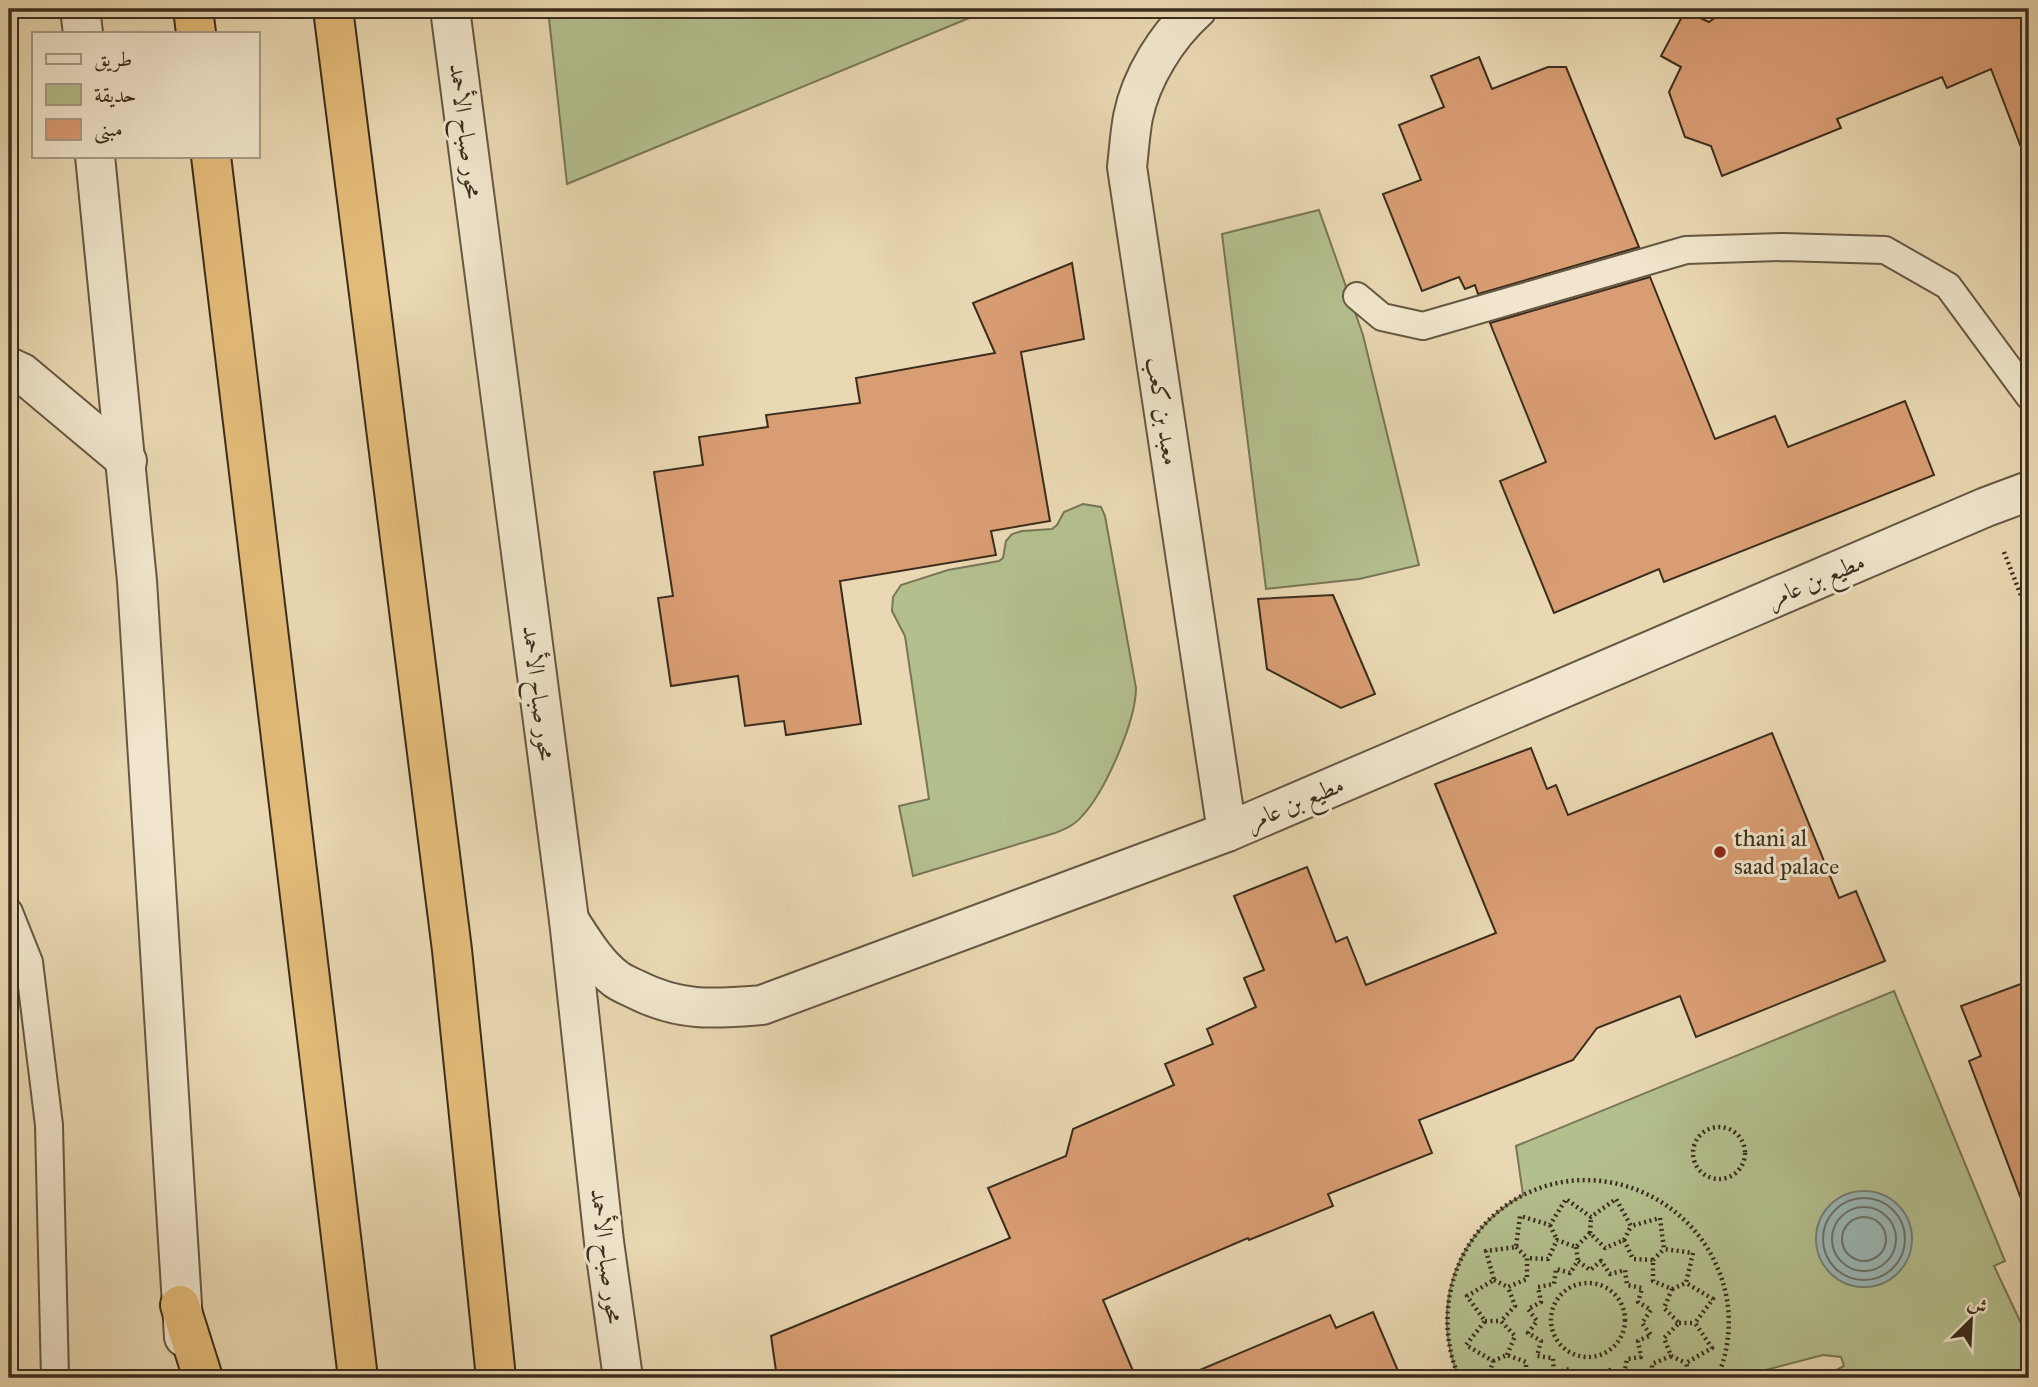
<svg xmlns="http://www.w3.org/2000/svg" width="2038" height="1387" font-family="'IM FELL Great Primer',Amiri,serif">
  <rect width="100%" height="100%" fill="#e9d8b2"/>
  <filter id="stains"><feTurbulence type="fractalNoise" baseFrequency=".00286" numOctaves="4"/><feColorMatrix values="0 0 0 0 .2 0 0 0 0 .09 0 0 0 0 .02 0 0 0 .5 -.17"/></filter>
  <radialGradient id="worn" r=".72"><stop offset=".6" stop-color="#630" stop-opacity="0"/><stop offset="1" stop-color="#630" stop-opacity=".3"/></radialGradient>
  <!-- green -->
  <g fill="#b4bf8e" stroke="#787656" stroke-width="2">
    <path d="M548,9H991L567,184Z"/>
    <path d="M1319,210L1363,335L1419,565L1359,579L1266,589L1222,234Z"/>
    <path d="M1083,504L1101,507L1105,516L1136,688C1136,721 1105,792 1082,816C1075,825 1065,829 1055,833L913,876L899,806L929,799L905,636L892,611L893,597L901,585L948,570L999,561L1003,558L1006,541L1012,534L1022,531L1052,529L1057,525L1064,512Z"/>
    <path d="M1894,991L2005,1261L1994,1266L2029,1340V1378H1821L1844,1366L1841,1357L1823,1355L1735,1378H1459C1429,1307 1456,1232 1523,1195L1516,1146Z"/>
  </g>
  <!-- water -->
  <circle fill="#9bb8b6" stroke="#758079" stroke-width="2" cx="1864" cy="1239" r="48"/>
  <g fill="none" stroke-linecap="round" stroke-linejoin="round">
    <!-- shore -->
    <g stroke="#6b726a" stroke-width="2">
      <circle cx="1864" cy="1239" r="41"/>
      <circle cx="1864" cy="1239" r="32"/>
      <circle cx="1864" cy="1239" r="22"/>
    </g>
  </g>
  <!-- building -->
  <g fill="#d99d73" stroke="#3b2d1d" stroke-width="2">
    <path d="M1727,9H2029V159L2026,160L1991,69L1947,88L1942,77L1837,119L1841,128L1722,176L1711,146L1685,137L1669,92L1681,67L1661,56L1685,11L1709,22Z"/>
    <path d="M1479,57L1492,89L1548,67H1566L1639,247L1478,294L1475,285L1465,289L1459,277L1422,291L1383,194L1421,180L1399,125L1444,107L1431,76Z"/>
    <path d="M1072,263L1084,339L1021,352L1050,521L991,531L996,555L840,581L861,724L786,735L784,721L745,726L738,676L671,686L658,598L673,596L654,472L703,465L699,437L768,427L766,415L860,403L856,378L995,353L973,303Z"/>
    <path d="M1650,277L1715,439L1775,416L1788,447L1905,401L1934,475L1664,582L1659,569L1554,613L1500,481L1546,462L1490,323Z"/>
    <path d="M1333,595L1375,694L1341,708L1267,669L1258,599Z"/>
    <path d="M1772,733L1839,898L1856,891L1885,961L1696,1037L1680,996L1597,1028L1573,1060L1419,1120L1432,1153L1328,1194L1333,1206L1249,1240L1248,1238L1103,1300L1136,1378H777L771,1336L1010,1238L988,1188L1066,1156L1073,1129L1174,1085L1165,1064L1213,1044L1207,1029L1256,1007L1244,978L1264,970L1234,896L1307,867L1336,942L1347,937L1366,985L1496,933L1435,784L1531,748L1547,789L1556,785L1568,815Z"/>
    <path d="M2029,981V1208L2025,1209L1969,1061L1981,1056L1961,1006Z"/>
    <path d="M1373,1312L1401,1378H1181L1330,1315L1336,1328Z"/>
  </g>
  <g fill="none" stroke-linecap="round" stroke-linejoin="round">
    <!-- service casing -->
    <g stroke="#665842" stroke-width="30">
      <g id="service">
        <path d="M1357,296L1382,317L1423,326L1686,250L1783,247L1885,250L1948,286L2029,396"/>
        <path d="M9,912L29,962L49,1125L55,1378"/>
      </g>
    </g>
    <!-- minor casing -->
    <g stroke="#665842" stroke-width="42">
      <g id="minor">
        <path d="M1197,9C1167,36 1141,77 1133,117C1130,133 1129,150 1127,167L1227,832"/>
        <path d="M569,920C582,940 596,964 616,979C621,983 629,986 635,989C680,1012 714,1009 762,1005L1227,832L1986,507L2029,491"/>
      </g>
    </g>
    <!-- tertiary casing -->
    <g stroke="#665842" stroke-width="42">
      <g id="tertiary">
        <path d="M80,9L83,33"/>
        <path d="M450,9L569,920L604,1242L623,1378"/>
        <path d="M95,156L137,581L184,1337"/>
        <path d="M9,367L22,373L127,461"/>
      </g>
    </g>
    <!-- trunk casing -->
    <g stroke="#3b2d1d" stroke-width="42">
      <g id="trunk">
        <path d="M193,9L196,33"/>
        <path d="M333,9L452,950L496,1378"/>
        <path d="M211,156L358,1378"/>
        <path d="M180,1305L203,1378"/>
      </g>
    </g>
    <!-- path -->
    <g stroke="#3b2d1d" stroke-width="4.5" stroke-dasharray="2 3.5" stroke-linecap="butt">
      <path d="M2004,552L2029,616"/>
      <circle cx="1719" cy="1153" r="26"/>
      <path d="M1550,1225L1557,1240"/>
      <path d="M1590,1233L1591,1217"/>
      <path d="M1624,1240L1631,1226"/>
      <path d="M1516,1247L1527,1258"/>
      <path d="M1576,1247L1578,1261"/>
      <path d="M1653,1260L1664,1249"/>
      <path d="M1494,1280L1508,1287"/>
      <circle cx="1588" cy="1320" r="37"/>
      <path d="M1672,1289L1686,1283"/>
      <path d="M1485,1321H1501"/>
      <path d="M1679,1323H1695"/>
      <path d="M1507,1355L1515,1336L1501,1321L1515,1306L1508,1287L1527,1279V1258L1548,1259L1557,1240L1576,1247L1590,1233L1605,1248L1624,1240L1633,1259L1653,1260V1281L1672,1289L1664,1308L1679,1323L1664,1338L1671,1356L1652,1364V1378"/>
      <path d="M1671,1356L1686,1363"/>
      <path d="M1493,1361L1507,1355L1526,1362V1378"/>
      <path d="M1459,1378C1429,1306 1459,1222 1532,1191C1605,1160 1689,1198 1718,1269C1733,1304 1732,1344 1717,1378"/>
      <path d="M1488,1378L1493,1361L1466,1345L1485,1321L1467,1296L1494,1280L1486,1251L1516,1247L1520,1216L1550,1225L1566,1199L1591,1217L1616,1199L1631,1226L1660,1218L1664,1249L1693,1253L1686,1283L1713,1299L1695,1323L1712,1348L1686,1363L1690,1378"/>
      <path d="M1574,1378L1570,1369L1554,1373L1553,1358L1537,1356L1541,1341L1528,1333L1537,1321L1528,1309L1541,1302L1538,1287L1554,1284L1556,1269L1570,1273L1578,1261L1590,1270L1601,1261L1610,1274L1625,1270L1627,1285L1642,1288L1638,1302L1651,1310L1642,1323L1651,1335L1638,1341L1641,1357L1627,1359L1624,1374L1610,1370L1604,1378"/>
      <path d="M1583,1378L1589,1374L1594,1378"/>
    </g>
    <!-- service -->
    <use href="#service" stroke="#f1e6cd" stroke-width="26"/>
    <!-- minor -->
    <use href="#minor" stroke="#f1e6cd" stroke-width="38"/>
    <!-- tertiary -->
    <use href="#tertiary" stroke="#f1e6cd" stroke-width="38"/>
    <!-- trunk -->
    <use href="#trunk" stroke="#e4bc79" stroke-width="38"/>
  </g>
  <!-- markers -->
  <circle fill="#8f2418" stroke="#f1e6cd" stroke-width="2.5" cx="1720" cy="852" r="7"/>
  <g text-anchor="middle" stroke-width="6" stroke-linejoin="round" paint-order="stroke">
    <!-- street labels -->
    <g font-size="24" fill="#3b2d1d" stroke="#f1e6cd">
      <text transform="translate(466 131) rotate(83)" y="8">محور صباح الأحمد</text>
      <text transform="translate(1163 411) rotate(81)" y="8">معبد بن كعب</text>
      <text transform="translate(1816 580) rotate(-23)" y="8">مطيع بن عامر</text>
      <text transform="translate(539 693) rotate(83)" y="8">محور صباح الأحمد</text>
      <text transform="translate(1295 803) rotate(-23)" y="8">مطيع بن عامر</text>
      <text transform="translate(607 1256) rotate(83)" y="8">محور صباح الأحمد</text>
    </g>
    <!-- poi labels -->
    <g font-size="24" fill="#3b2d1d" stroke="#f1e6cd" text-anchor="start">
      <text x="1734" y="846">thani al<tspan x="1734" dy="28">saad palace</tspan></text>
    </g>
  </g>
  <!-- margin -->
  <rect width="2038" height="1387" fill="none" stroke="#e9d8b2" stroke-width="35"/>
  <rect x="10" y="10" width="2017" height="1366" fill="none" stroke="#3b2d1d" stroke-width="3.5"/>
  <rect x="18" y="18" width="2003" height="1352" fill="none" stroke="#3b2d1d" stroke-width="2"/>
  <!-- legend -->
  <rect x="32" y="32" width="228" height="126" fill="#f1e6cd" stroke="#a89c87" stroke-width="2"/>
  <rect x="46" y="54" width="35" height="10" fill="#f1e6cd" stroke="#a89c87" stroke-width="2"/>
  <text x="94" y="66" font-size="21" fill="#3b2d1d">طريق</text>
  <rect x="46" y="84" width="35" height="21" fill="#b4bf8e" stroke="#a89c87" stroke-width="2"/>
  <text x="94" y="102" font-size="21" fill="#3b2d1d">حديقة</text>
  <rect x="46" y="119" width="35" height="21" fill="#d99d73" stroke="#a89c87" stroke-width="2"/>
  <text x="94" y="136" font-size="21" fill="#3b2d1d">مبنى</text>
  <!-- north arrow -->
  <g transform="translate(1971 1320) rotate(24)" stroke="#f1e6cd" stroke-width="5" paint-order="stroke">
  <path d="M0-5L12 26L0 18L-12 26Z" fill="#3b2d1d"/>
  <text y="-10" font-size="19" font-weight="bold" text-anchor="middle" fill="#3b2d1d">ش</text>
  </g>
  <rect width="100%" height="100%" filter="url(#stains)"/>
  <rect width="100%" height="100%" fill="url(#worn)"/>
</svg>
